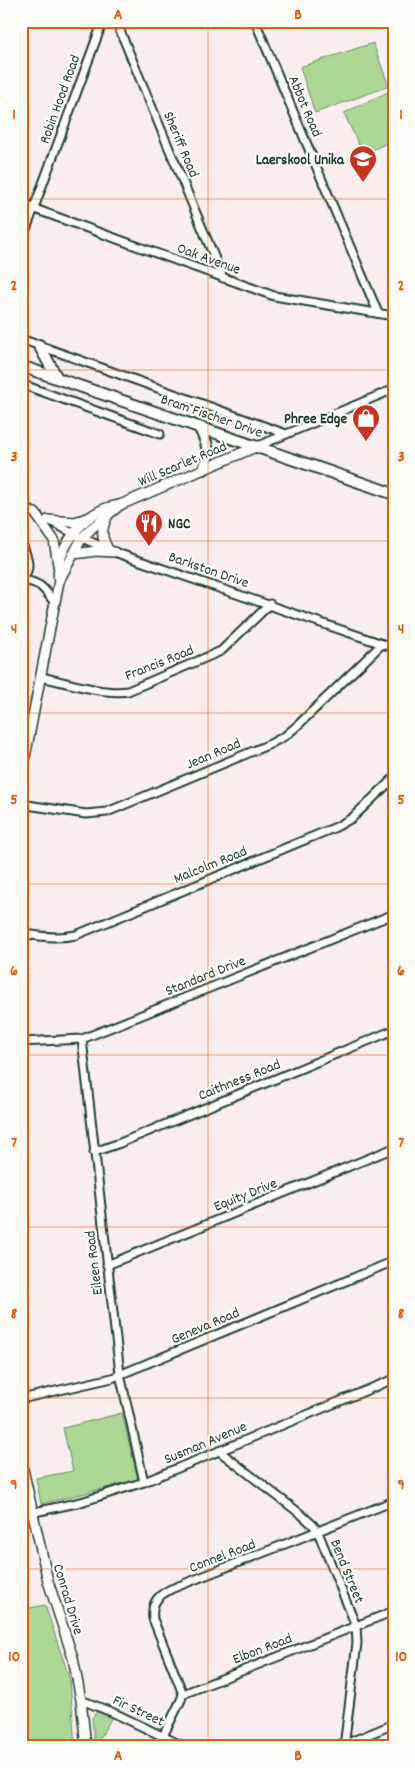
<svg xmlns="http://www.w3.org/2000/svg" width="415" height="1768" font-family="Dekko,sans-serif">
  <rect width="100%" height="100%" fill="#f9edee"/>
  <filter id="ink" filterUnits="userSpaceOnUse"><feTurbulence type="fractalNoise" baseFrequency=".02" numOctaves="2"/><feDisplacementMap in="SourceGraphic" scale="10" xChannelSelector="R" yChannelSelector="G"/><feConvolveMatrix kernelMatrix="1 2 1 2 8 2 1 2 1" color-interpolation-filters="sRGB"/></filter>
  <g filter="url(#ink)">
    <!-- green -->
    <g fill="#acd795" stroke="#668a64">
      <path d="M64,21H92L88,30Z"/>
      <path d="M373,43L389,86L315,113L300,67Z"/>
      <path d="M394,89V140L363,154L344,113Z"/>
      <path d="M122,1413L138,1480L41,1504L36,1478L73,1471L63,1428Z"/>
      <path d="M45,1605L70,1680L75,1747H21V1610Z"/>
      <path d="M104,1710L113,1715L95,1747L92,1718L97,1711Z"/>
    </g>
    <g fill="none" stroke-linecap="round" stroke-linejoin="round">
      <!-- minor casing -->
      <g stroke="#1f3d34" stroke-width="11">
        <g id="minor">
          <path d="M116,21L223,278"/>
          <path d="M255,21L378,313"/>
          <path d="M393,21L394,23"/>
          <path d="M21,204L274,296L394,316"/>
          <path d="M21,243L103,21"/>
          <path d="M21,339L286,434"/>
          <path d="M21,384L160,434"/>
          <path d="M258,446L394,389"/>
          <path d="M21,505L38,515"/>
          <path d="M50,521L82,538L114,552L394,648"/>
          <path d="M21,541C26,555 34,568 21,580"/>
          <path d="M22,580C42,583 43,588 55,603"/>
          <path d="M41,677C65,682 104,695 128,691L221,651L270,604"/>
          <path d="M21,804L86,814L107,812L270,744L285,736L297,726L382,644"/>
          <path d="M21,933C40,937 57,939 76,935L336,827L352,818L394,778"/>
          <path d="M82,1039L120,1374L144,1482"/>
          <path d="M21,1042L82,1039L394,914"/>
          <path d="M94,1152L120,1143L394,1030"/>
          <path d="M107,1265L394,1148"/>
          <path d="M21,1399L112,1378L394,1261"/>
          <path d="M219,1451L302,1515L313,1525L318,1532L356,1626L357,1643L344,1747"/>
          <path d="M21,1515L81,1502L144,1482L394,1379"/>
          <path d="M183,1694L153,1619C151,1603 157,1596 171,1589L394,1501"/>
          <path d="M81,1700L114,1713L185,1747"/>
          <path d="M163,1736L181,1700L183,1694L394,1611"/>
          <path d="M338,1747L394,1724"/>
        </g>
      </g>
      <!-- tertiary casing -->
      <g stroke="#1f3d34" stroke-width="12">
        <g id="tertiary">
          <path d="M35,513L54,540L58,565"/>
          <path d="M107,517C101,530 101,537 108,549"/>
          <path d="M48,520L75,522L87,518"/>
          <path d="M74,554L96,551L114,552"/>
          <path d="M59,581C54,554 79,519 104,509C109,507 114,506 120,505L258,446"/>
          <path d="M21,778L59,581L82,538L92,528L120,505"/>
          <path d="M21,1460L48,1581L73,1658L81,1700L86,1747"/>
        </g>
      </g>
      <!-- secondary casing -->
      <g stroke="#1f3d34" stroke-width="14">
        <g id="secondary">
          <path d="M39,345L57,378"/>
          <path d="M21,366L394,494"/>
          <path d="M199,427C207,442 211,452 204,469"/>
        </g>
      </g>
      <!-- minor -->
      <use href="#minor" stroke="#fdfcf7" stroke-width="7"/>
      <!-- tertiary -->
      <use href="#tertiary" stroke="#fdfcf7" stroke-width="9"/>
      <!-- secondary -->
      <use href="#secondary" stroke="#fdfcf7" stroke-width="10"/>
    </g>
  </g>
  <!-- grid -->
  <path fill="none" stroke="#e8590c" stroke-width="1" stroke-opacity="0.55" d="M208,21V1747M21,199H394M21,370H394M21,541H394M21,713H394M21,884H394M21,1055H394M21,1227H394M21,1398H394M21,1569H394"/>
  <!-- icons -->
  <defs>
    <g id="school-pin" transform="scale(1.4375)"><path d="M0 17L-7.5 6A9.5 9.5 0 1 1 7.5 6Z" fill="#c8321e" stroke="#fdfcf7"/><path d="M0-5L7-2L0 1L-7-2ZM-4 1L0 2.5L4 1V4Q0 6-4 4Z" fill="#fff"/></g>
    <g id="shop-pin" transform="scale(1.4375)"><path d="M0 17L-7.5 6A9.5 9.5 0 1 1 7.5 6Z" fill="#c8321e" stroke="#fdfcf7"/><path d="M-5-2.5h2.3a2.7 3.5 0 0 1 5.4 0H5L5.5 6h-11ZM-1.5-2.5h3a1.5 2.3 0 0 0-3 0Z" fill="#fff"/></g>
    <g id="restaurant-pin" transform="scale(1.4375)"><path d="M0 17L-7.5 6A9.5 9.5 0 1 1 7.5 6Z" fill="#c8321e" stroke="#fdfcf7"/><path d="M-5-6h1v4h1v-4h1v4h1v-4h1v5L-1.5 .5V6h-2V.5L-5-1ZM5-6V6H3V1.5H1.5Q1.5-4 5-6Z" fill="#fff"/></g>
  </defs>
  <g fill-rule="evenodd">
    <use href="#school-pin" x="363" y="159"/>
    <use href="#shop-pin" x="366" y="418"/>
    <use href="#restaurant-pin" x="149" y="523"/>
  </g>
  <g text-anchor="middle" stroke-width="4.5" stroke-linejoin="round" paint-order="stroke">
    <!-- street labels -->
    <g font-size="15" fill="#1f3d34" stroke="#fdfcf7">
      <text transform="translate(59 99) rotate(-70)" y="5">Robin Hood Road</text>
      <text transform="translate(306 106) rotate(67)" y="5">Abbot Road</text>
      <text transform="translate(182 144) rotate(67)" y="5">Sheriff Road</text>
      <text transform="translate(209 258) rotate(20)" y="5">Oak Avenue</text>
      <text transform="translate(212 415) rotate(19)" y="5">Bram Fischer Drive</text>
      <text transform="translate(182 463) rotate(-23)" y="5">Will Scarlet Road</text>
      <text transform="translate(209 569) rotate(19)" y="5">Barkston Drive</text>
      <text transform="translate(159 662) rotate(-22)" y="5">Francis Road</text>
      <text transform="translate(213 753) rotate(-23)" y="5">Jean Road</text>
      <text transform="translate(210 864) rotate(-22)" y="5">Malcolm Road</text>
      <text transform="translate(205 975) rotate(-22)" y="5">Standard Drive</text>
      <text transform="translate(239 1079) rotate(-22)" y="5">Caithness Road</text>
      <text transform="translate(245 1194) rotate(-22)" y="5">Equity Drive</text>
      <text transform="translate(93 1263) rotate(-97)" y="5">Eileen Road</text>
      <text transform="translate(205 1325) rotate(-23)" y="5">Geneva Road</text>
      <text transform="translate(205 1442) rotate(-23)" y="5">Susman Avenue</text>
      <text transform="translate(222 1555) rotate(-21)" y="5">Connel Road</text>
      <text transform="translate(348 1571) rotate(68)" y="5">Bend Street</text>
      <text transform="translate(69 1599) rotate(73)" y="5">Conrad Drive</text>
      <text transform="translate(262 1648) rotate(-21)" y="5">Elbon Road</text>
      <text transform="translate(139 1710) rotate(25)" y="5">Fir Street</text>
    </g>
    <!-- poi labels -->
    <g font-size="15" font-weight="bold" fill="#1f3d34" stroke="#fdfcf7" text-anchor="end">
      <text x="344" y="164">Laerskool Unika</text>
      <text x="347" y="423">Phree Edge</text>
      <text x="168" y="528" text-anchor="start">NGC</text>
    </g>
  </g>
  <!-- margin -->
  <rect width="415" height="1768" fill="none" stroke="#fdfcf7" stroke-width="55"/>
  <rect x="28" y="28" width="360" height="1712" fill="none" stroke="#e8590c" stroke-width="2"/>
  <g font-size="16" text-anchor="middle" font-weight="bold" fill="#e8590c">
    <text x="118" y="19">A</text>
    <text x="298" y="19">B</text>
    <text x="14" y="119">1</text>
    <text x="401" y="119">1</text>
    <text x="14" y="290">2</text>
    <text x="401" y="290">2</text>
    <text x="14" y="461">3</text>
    <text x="401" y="461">3</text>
    <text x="14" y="633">4</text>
    <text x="401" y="633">4</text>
    <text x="14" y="804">5</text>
    <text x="401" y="804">5</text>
    <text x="14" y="975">6</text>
    <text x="401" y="975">6</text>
    <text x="14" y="1147">7</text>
    <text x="401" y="1147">7</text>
    <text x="14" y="1318">8</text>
    <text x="401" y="1318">8</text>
    <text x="14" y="1489">9</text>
    <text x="401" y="1489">9</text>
    <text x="14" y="1661">10</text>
    <text x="401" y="1661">10</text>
    <text x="118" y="1760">A</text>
    <text x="298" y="1760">B</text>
  </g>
</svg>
